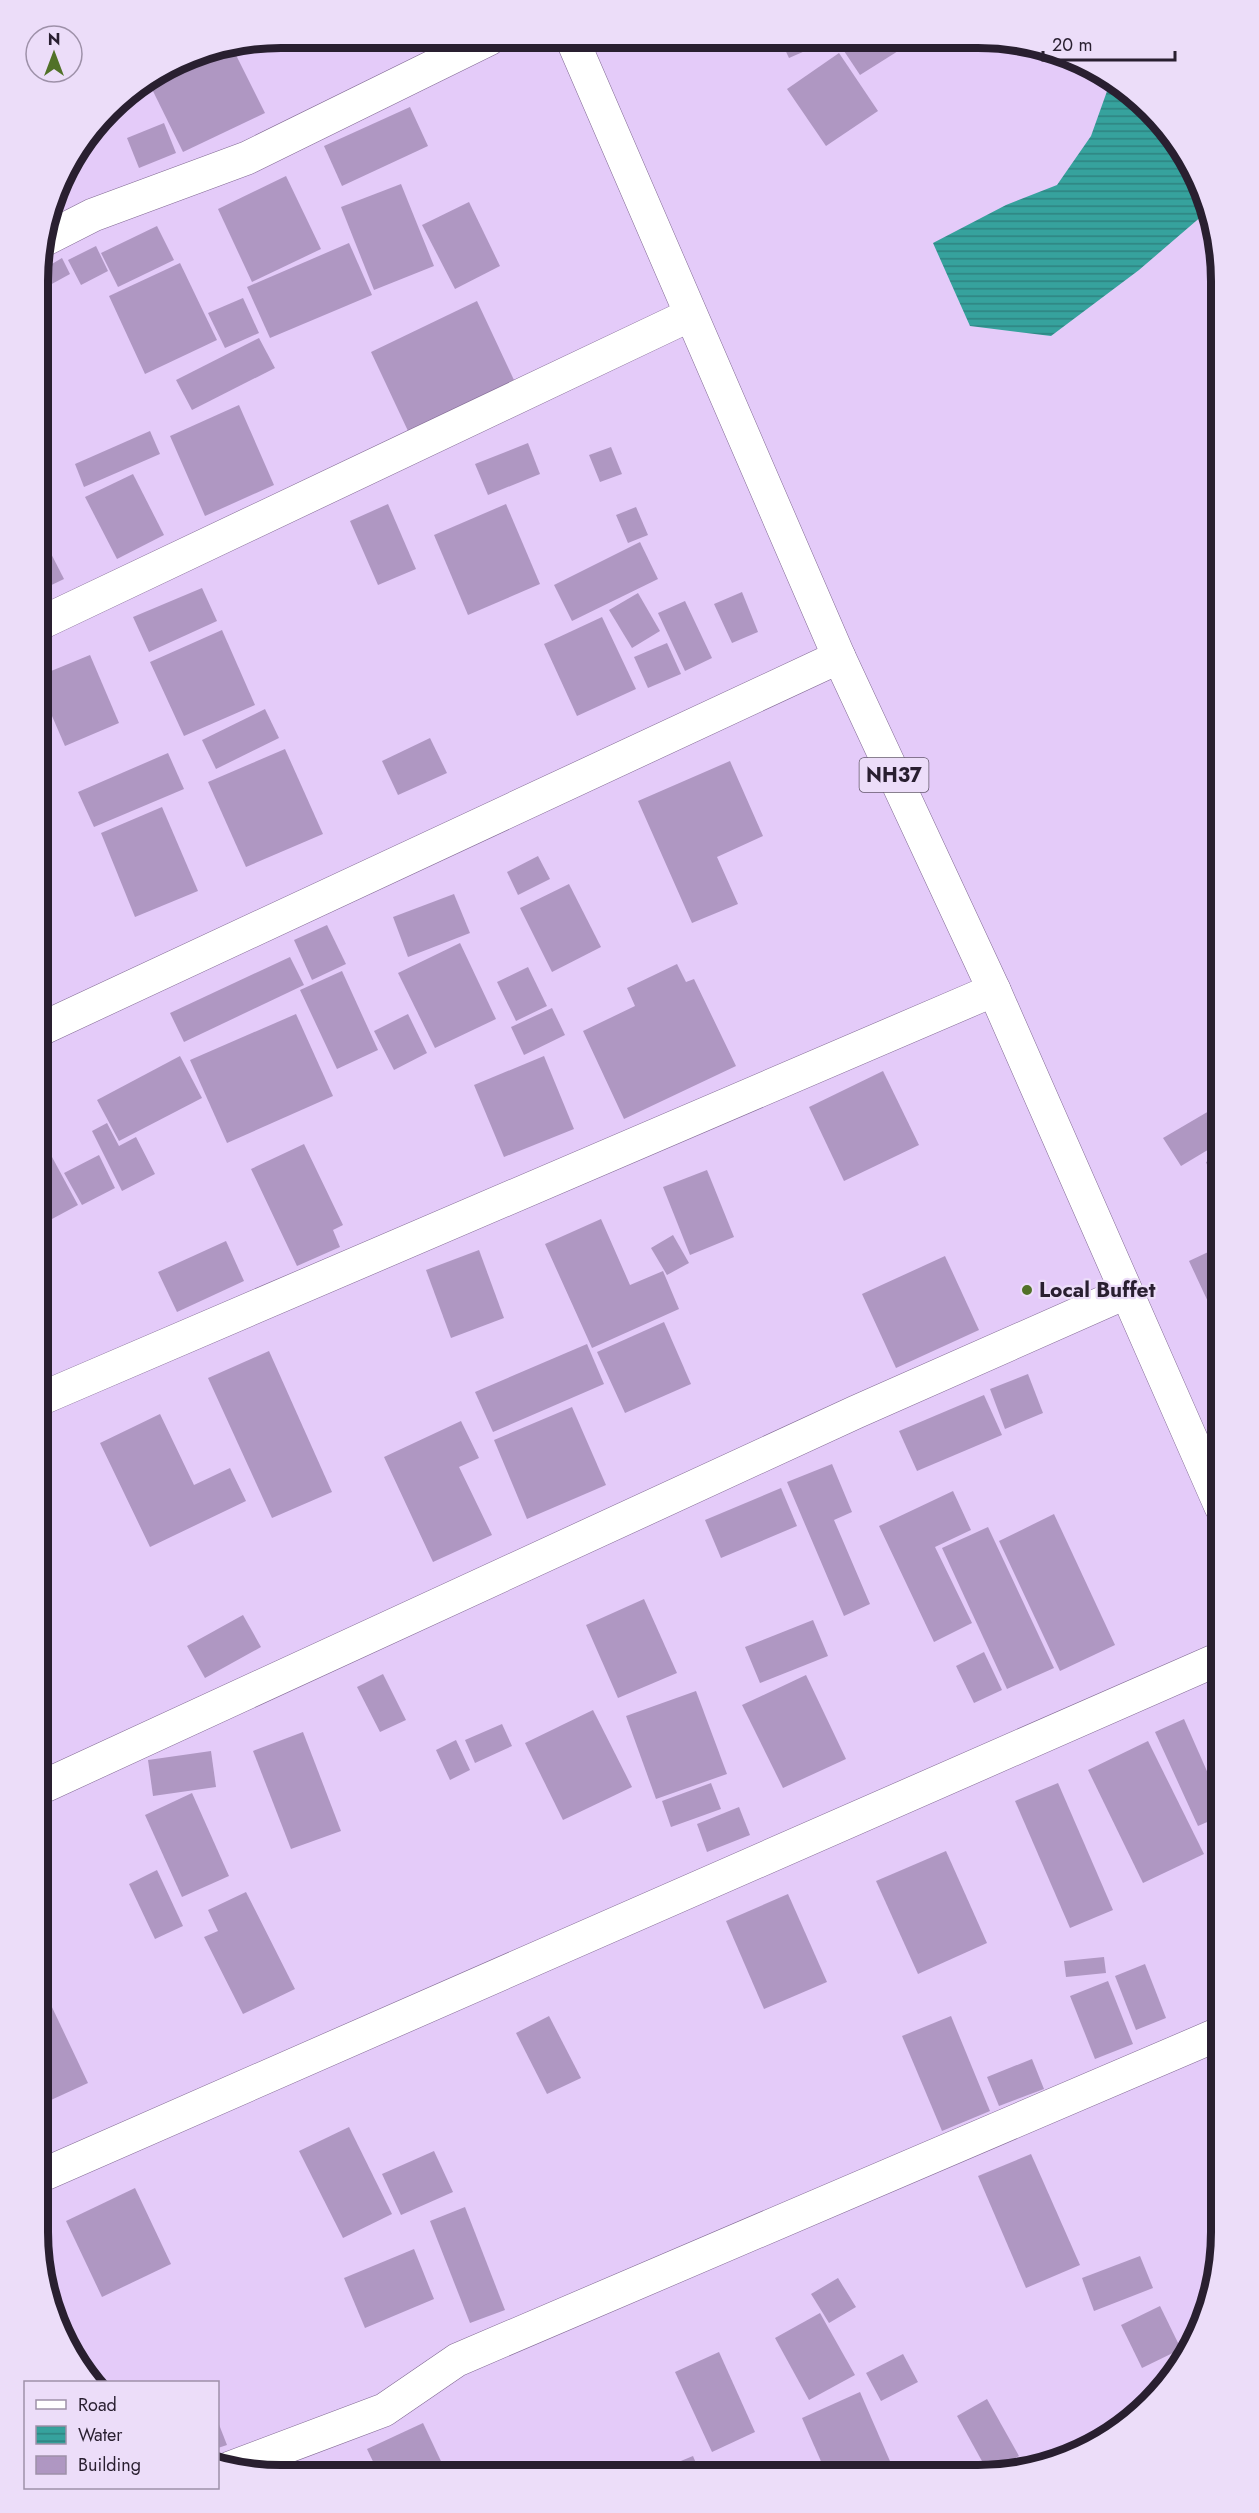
<svg xmlns="http://www.w3.org/2000/svg" width="1259" height="2513" font-family="Jost,sans-serif">
  <defs>
    <pattern id="water-rules" width="6" height="5" patternUnits="userSpaceOnUse" patternTransform="scale(1.5)"><rect width="6" height="5" fill="#36a29d"/><path d="M0 2.5h6" fill="none" stroke="#2e8380"/></pattern>
  </defs>
  <rect width="100%" height="100%" fill="#e4cbf9"/>
  <!-- water -->
  <path fill="url(#water-rules)" d="M1111,80L1139,98L1181,146L1210,209L1139,270L1051,336L970,326L933,243L1006,205L1057,185L1091,136Z"/>
  <!-- building -->
  <g fill="#af97c2">
    <path d="M781,41H828L789,58Z"/>
    <path d="M861,41H914L860,75L844,51Z"/>
    <path d="M232,47L265,113L183,152L148,81L188,56Z"/>
    <path d="M839,53L878,111L826,146L787,89Z"/>
    <path d="M410,107L428,146L342,186L324,146Z"/>
    <path d="M164,123L176,153L139,168L127,138Z"/>
    <path d="M286,176L321,249L252,282L218,209Z"/>
    <path d="M401,184L434,266L374,290L341,207Z"/>
    <path d="M469,202L500,266L455,289L422,225Z"/>
    <path d="M157,226L174,260L118,287L101,253Z"/>
    <path d="M349,243L372,295L270,338L247,287Z"/>
    <path d="M96,246L108,271L81,285L68,260Z"/>
    <path d="M62,258L70,274L39,291L40,271Z"/>
    <path d="M180,263L217,340L145,374L109,296Z"/>
    <path d="M243,298L259,333L225,348L208,313Z"/>
    <path d="M477,301L514,380L408,431L371,352Z"/>
    <path d="M259,338L275,368L192,410L176,380Z"/>
    <path d="M239,405L274,485L205,516L170,436Z"/>
    <path d="M150,431L160,454L84,487L75,464Z"/>
    <path d="M528,443L540,474L488,495L475,464Z"/>
    <path d="M611,447L622,474L600,482L589,455Z"/>
    <path d="M133,474L164,535L117,559L85,497Z"/>
    <path d="M388,504L416,569L378,585L350,521Z"/>
    <path d="M506,504L540,584L468,615L434,535Z"/>
    <path d="M636,507L648,535L628,543L616,515Z"/>
    <path d="M39,530L64,579L39,591Z"/>
    <path d="M640,542L658,579L572,621L554,585Z"/>
    <path d="M202,588L217,621L149,652L133,617Z"/>
    <path d="M742,592L758,632L732,643L714,604Z"/>
    <path d="M638,593L660,631L632,648L609,610Z"/>
    <path d="M685,601L712,658L685,671L658,613Z"/>
    <path d="M602,617L636,689L577,716L544,644Z"/>
    <path d="M222,630L255,705L184,736L150,662Z"/>
    <path d="M667,643L681,674L648,688L634,657Z"/>
    <path d="M90,655L119,723L65,746L39,686V676Z"/>
    <path d="M265,709L279,738L216,769L202,740Z"/>
    <path d="M430,738L447,773L398,795L382,761Z"/>
    <path d="M285,749L323,834L246,867L208,782Z"/>
    <path d="M168,753L184,789L94,827L78,792Z"/>
    <path d="M730,761L763,836L717,857L738,904L692,923L638,801Z"/>
    <path d="M162,807L198,891L135,917L101,833Z"/>
    <path d="M538,856L550,879L518,895L507,872Z"/>
    <path d="M569,884L601,947L552,972L520,908Z"/>
    <path d="M454,894L470,933L408,957L393,917Z"/>
    <path d="M327,925L346,964L312,980L294,940Z"/>
    <path d="M460,943L496,1019L435,1048L398,973Z"/>
    <path d="M290,957L304,985L184,1042L170,1013Z"/>
    <path d="M677,964L686,982L694,979L736,1066L624,1119L583,1031L635,1006L627,988Z"/>
    <path d="M528,967L547,1006L516,1021L497,982Z"/>
    <path d="M342,971L378,1050L337,1069L300,990Z"/>
    <path d="M552,1008L565,1035L524,1055L511,1027Z"/>
    <path d="M296,1014L333,1096L227,1143L190,1060Z"/>
    <path d="M408,1014L427,1053L394,1070L374,1031Z"/>
    <path d="M180,1056L202,1098L119,1141L97,1100Z"/>
    <path d="M544,1056L574,1129L504,1157L474,1085Z"/>
    <path d="M883,1071L919,1145L844,1181L809,1107Z"/>
    <path d="M1221,1104V1142L1181,1166L1163,1138Z"/>
    <path d="M107,1123L119,1146L136,1137L155,1174L122,1191L92,1131Z"/>
    <path d="M39,1133L78,1205L39,1226Z"/>
    <path d="M304,1144L343,1225L333,1230L340,1247L297,1266L251,1169Z"/>
    <path d="M99,1155L115,1188L82,1205L64,1173Z"/>
    <path d="M1221,1156V1201L1206,1162Z"/>
    <path d="M707,1170L734,1237L690,1255L663,1187Z"/>
    <path d="M601,1219L630,1285L663,1271L679,1309L592,1348L545,1244Z"/>
    <path d="M673,1235L689,1263L667,1275L651,1248Z"/>
    <path d="M226,1241L244,1281L177,1312L158,1272Z"/>
    <path d="M1221,1246V1301L1210,1306L1189,1261Z"/>
    <path d="M479,1250L504,1318L451,1338L426,1270Z"/>
    <path d="M945,1256L979,1330L896,1368L862,1294Z"/>
    <path d="M664,1322L691,1384L625,1413L597,1352Z"/>
    <path d="M587,1344L604,1384L493,1432L475,1392Z"/>
    <path d="M269,1351L332,1492L272,1518L208,1378Z"/>
    <path d="M1028,1374L1043,1413L1005,1429L990,1389Z"/>
    <path d="M984,1395L1002,1435L917,1471L899,1431Z"/>
    <path d="M572,1407L606,1485L527,1519L494,1440Z"/>
    <path d="M160,1414L194,1485L230,1468L246,1501L150,1547L100,1443Z"/>
    <path d="M461,1421L479,1458L459,1467L492,1535L433,1562L384,1457Z"/>
    <path d="M832,1464L852,1512L834,1520L870,1604L844,1616L787,1482Z"/>
    <path d="M781,1488L797,1526L721,1558L705,1520Z"/>
    <path d="M953,1491L971,1530L935,1547L972,1623L934,1642L879,1526Z"/>
    <path d="M1054,1514L1115,1645L1060,1671L999,1541Z"/>
    <path d="M988,1527L1054,1668L1007,1689L942,1548Z"/>
    <path d="M644,1599L677,1673L618,1698L586,1625Z"/>
    <path d="M243,1615L261,1647L205,1678L187,1646Z"/>
    <path d="M813,1620L828,1656L760,1683L745,1647Z"/>
    <path d="M984,1652L1002,1690L974,1703L956,1666Z"/>
    <path d="M383,1674L406,1720L380,1732L357,1687Z"/>
    <path d="M806,1675L846,1759L783,1788L742,1705Z"/>
    <path d="M696,1691L727,1774L656,1799L626,1716Z"/>
    <path d="M593,1710L632,1787L563,1820L525,1743Z"/>
    <path d="M1184,1719L1221,1803V1816L1198,1826L1155,1732Z"/>
    <path d="M502,1724L512,1746L475,1763L465,1740Z"/>
    <path d="M303,1732L341,1831L291,1849L253,1751Z"/>
    <path d="M456,1740L470,1770L450,1780L436,1750Z"/>
    <path d="M1148,1741L1204,1854L1143,1883L1088,1770Z"/>
    <path d="M211,1751L216,1787L153,1796L148,1760Z"/>
    <path d="M711,1783L721,1809L671,1827L662,1801Z"/>
    <path d="M1058,1783L1113,1910L1070,1928L1015,1801Z"/>
    <path d="M192,1793L229,1876L182,1897L145,1815Z"/>
    <path d="M739,1807L750,1835L707,1852L697,1824Z"/>
    <path d="M946,1851L987,1943L918,1974L876,1881Z"/>
    <path d="M157,1870L183,1926L155,1939L129,1884Z"/>
    <path d="M246,1892L295,1989L243,2014L204,1937L218,1931L208,1910Z"/>
    <path d="M788,1894L827,1982L764,2009L726,1921Z"/>
    <path d="M1104,1957L1106,1973L1066,1977L1064,1961Z"/>
    <path d="M1145,1964L1166,2018L1136,2030L1115,1976Z"/>
    <path d="M1108,1981L1133,2044L1095,2059L1070,1996Z"/>
    <path d="M50,2003L88,2083L38,2106V2009Z"/>
    <path d="M549,2016L581,2078L547,2094L516,2033Z"/>
    <path d="M951,2016L990,2111L942,2131L902,2036Z"/>
    <path d="M1032,2059L1044,2089L999,2106L987,2077Z"/>
    <path d="M349,2127L392,2214L343,2238L299,2151Z"/>
    <path d="M434,2151L453,2192L401,2215L382,2174Z"/>
    <path d="M1031,2154L1080,2265L1026,2288L978,2176Z"/>
    <path d="M135,2188L171,2264L102,2297L66,2221Z"/>
    <path d="M465,2207L505,2310L470,2323L430,2221Z"/>
    <path d="M414,2249L434,2299L365,2328L344,2278Z"/>
    <path d="M1140,2256L1153,2288L1094,2311L1082,2278Z"/>
    <path d="M838,2278L856,2307L829,2323L811,2294Z"/>
    <path d="M1160,2306L1181,2349L1142,2368L1121,2325Z"/>
    <path d="M820,2313L855,2375L809,2400L775,2338Z"/>
    <path d="M719,2352L755,2432L712,2452L675,2372Z"/>
    <path d="M903,2354L918,2382L881,2401L866,2373Z"/>
    <path d="M860,2392L896,2475H827L802,2418Z"/>
    <path d="M987,2399L1019,2456L988,2472L957,2416Z"/>
    <path d="M218,2422L227,2445L218,2448Z"/>
    <path d="M423,2423L447,2474H379L367,2449Z"/>
    <path d="M693,2456L701,2475H649V2474Z"/>
    <path d="M938,2461L946,2475H909Z"/>
  </g>
  <g fill="none" stroke-linecap="round" stroke-linejoin="round">
    <!-- minor casing -->
    <g stroke="#816993" stroke-width="34">
      <g id="minor">
        <path d="M42,241L93,215L247,158L489,39"/>
        <path d="M39,624L690,315"/>
        <path d="M39,1030L839,657"/>
        <path d="M38,1400L994,990"/>
        <path d="M38,1789L856,1412L1125,1293"/>
        <path d="M38,2177L1221,1658"/>
        <path d="M230,2468L384,2410L457,2360L1221,2033"/>
      </g>
    </g>
    <!-- highway casing -->
    <g stroke="#816993" stroke-width="34">
      <path id="highway" d="M572,39L839,657L994,990L1221,1507"/>
    </g>
    <!-- minor -->
    <use href="#minor" stroke="#fff" stroke-width="33"/>
    <!-- highway -->
    <use href="#highway" stroke="#fff" stroke-width="33"/>
  </g>
  <!-- markers -->
  <circle fill="#517128" stroke="#ecddf9" stroke-width="2" cx="1027" cy="1290" r="6"/>
  <g text-anchor="middle" stroke-width="4.5" stroke-linejoin="round" paint-order="stroke">
    <!-- shield labels -->
    <rect fill="#ecddf9" stroke="#64586c" stroke-width="1.5" x="859.5" y="758" width="69" height="34" rx="4.5"/>
    <g font-size="20" font-weight="bold" fill="#291f30">
      <text x="894" y="782">NH37</text>
    </g>
    <!-- poi labels -->
    <g font-size="21" font-weight="bold" fill="#291f30" stroke="#ecddf9" text-anchor="start">
      <text x="1039" y="1297">Local Buffet</text>
    </g>
  </g>
  <!-- crop -->
  <path d="M0 0H1259V2513H0ZM281 48H978A233 233 0 0 1 1211 281V2232A233 233 0 0 1 978 2465H281A233 233 0 0 1 48 2232V281A233 233 0 0 1 281 48Z" fill="#ecddf9" fill-rule="evenodd"/>
  <path fill="none" stroke="#291f30" stroke-width="8" d="M281 48H978A233 233 0 0 1 1211 281V2232A233 233 0 0 1 978 2465H281A233 233 0 0 1 48 2232V281A233 233 0 0 1 281 48Z"/>
  <!-- legend -->
  <rect x="24" y="2381" width="195" height="108" fill="#ecddf9" stroke="#9e91a9" stroke-width="1.5"/>
  <rect x="36" y="2400" width="30" height="9" fill="#ffffff" stroke="#9e91a9" stroke-width="1.5"/>
  <text x="78" y="2411" font-size="18" fill="#291f30">Road</text>
  <rect x="36" y="2426" width="30" height="18" fill="url(#water-rules)" stroke="#9e91a9" stroke-width="1.5"/>
  <text x="78" y="2441" font-size="18" fill="#291f30">Water</text>
  <rect x="36" y="2456" width="30" height="18" fill="#af97c2" stroke="#9e91a9" stroke-width="1.5"/>
  <text x="78" y="2471" font-size="18" fill="#291f30">Building</text>
  <!-- north arrow -->
  <g transform="translate(54 54)"><circle r="28" fill="#ecddf9" stroke="#9e91a9" stroke-width="1.5"/>
  <path d="M0-4.5L10 22L0 15L-10 22Z" fill="#517128"/>
  <text y="-9" font-size="16" font-weight="bold" text-anchor="middle" fill="#291f30">N</text>
  </g>
  <!-- scale -->
  <path d="M1043 51v9h132v-9" fill="none" stroke="#291f30" stroke-width="3"/>
  <text x="1052" y="51" font-size="18" fill="#291f30" stroke="#ecddf9" stroke-width="4.5" paint-order="stroke">20 m</text>
</svg>
